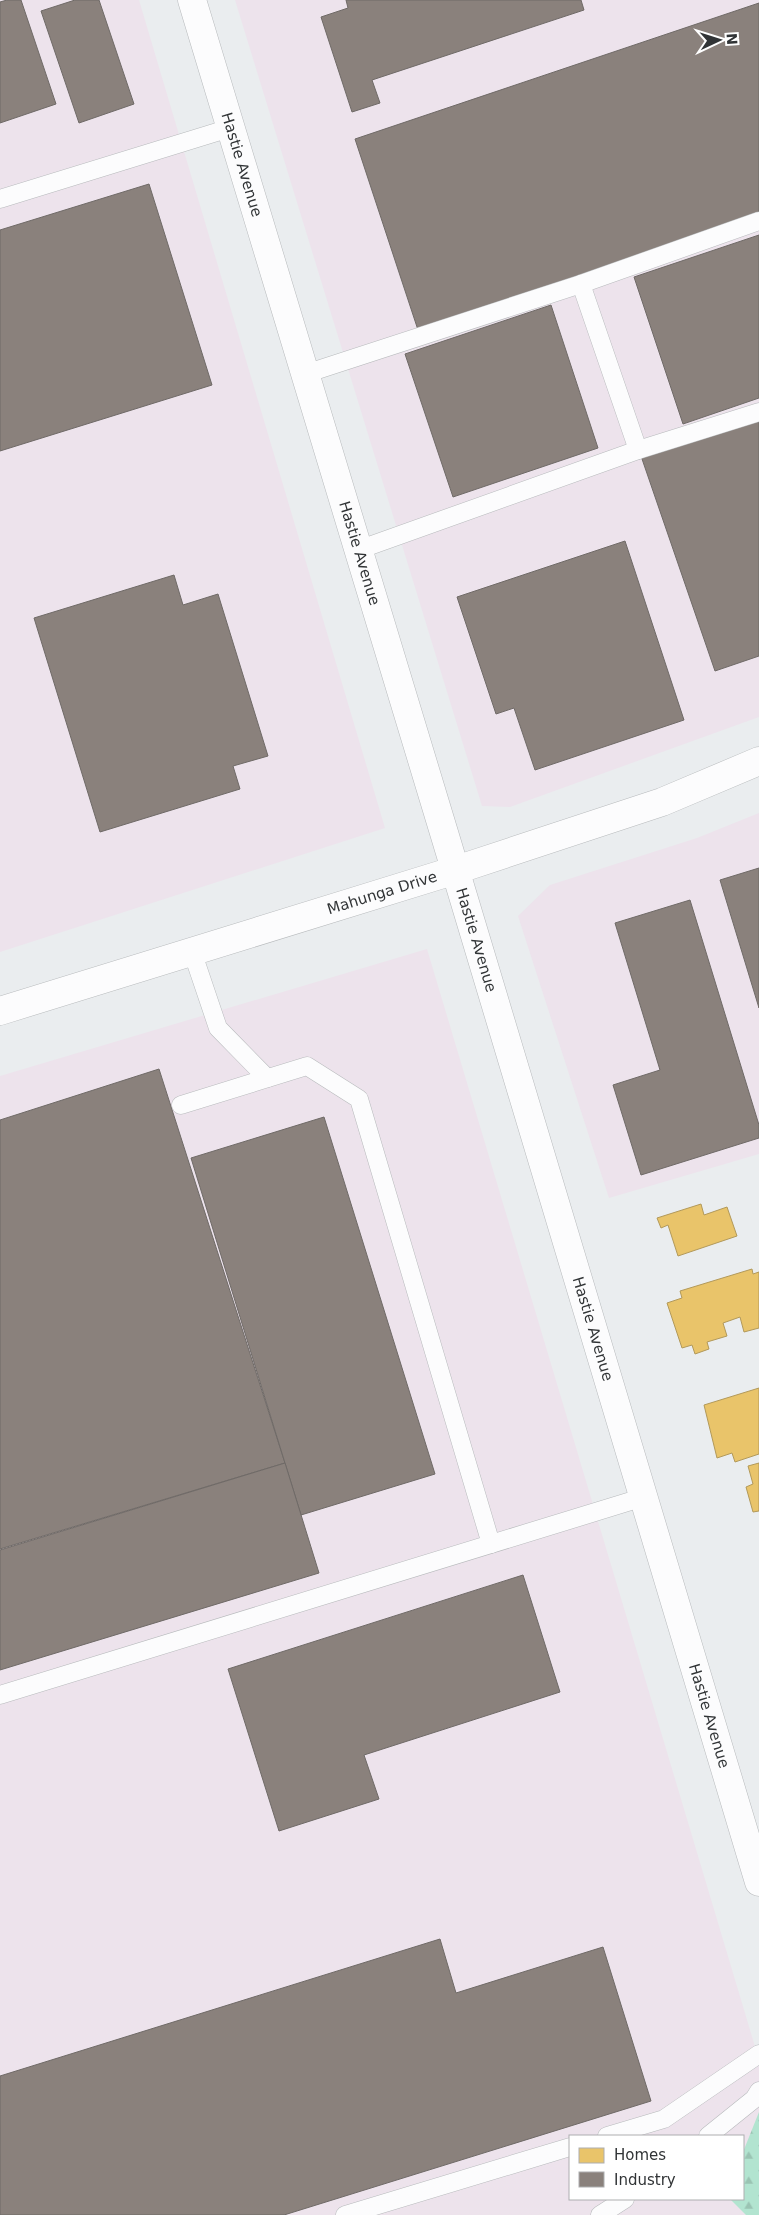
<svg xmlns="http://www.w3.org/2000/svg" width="759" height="2215" font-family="'DejaVu Sans',sans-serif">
  <defs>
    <pattern id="forest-firs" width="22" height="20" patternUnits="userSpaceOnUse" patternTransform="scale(1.25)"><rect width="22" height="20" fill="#b2e4d0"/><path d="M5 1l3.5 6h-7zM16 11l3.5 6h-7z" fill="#9ac4b3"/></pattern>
  </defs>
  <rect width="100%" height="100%" fill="#eaedef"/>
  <!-- industrial -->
  <g fill="#ede3ec" fill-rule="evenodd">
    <path d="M0,0H139L385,828L0,952Z"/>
    <path d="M235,0H759V717L510,807L482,806Z"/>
    <path d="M759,813V1154L609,1198L518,916L550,885L697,838Z"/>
    <path d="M427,949L759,2060V2215H0V1076ZM570,2136H743V2199H570Z"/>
  </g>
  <!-- forest -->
  <path fill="url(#forest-firs)" d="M759,2112V2215H746L730,2199H743V2152Z"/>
  <!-- homes -->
  <g fill="#e9c46a" stroke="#b2995a">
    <path d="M701,1204L704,1215L727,1207L737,1236L678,1256L668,1225L661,1228L657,1218Z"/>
    <path d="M752,1269L753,1274L759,1272V1328L744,1332L740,1317L723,1323L727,1336L707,1342L709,1349L695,1354L692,1345L682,1348L667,1303L682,1298L680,1291Z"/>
    <path d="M759,1388V1454L735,1462L732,1453L717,1458L704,1405Z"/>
    <path d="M759,1463V1511L753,1512L746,1487L753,1484L748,1466Z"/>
  </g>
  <!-- industry -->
  <g fill="#8a817c" stroke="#6f6a67">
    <path d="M7,0H21L56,104L0,123V2Z"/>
    <path d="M75,0H99L134,104L79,123L41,11Z"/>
    <path d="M346,0H581L584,10L372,80L380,103L352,112L321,17L348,8Z"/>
    <path d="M759,3V219L419,333L355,139Z"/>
    <path d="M149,184L212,385L0,451V230Z"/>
    <path d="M759,235V398L683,424L634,277Z"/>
    <path d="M551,305L598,448L453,497L405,354Z"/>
    <path d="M759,415V656L715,671L641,456Z"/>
    <path d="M625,541L684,720L535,770L514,708L496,714L457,597Z"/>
    <path d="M174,575L183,605L218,594L268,756L233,766L240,789L100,832L34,618Z"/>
    <path d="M759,868V1008L720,880Z"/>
    <path d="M690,900L759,1125V1138L641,1175L613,1085L660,1070L615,923Z"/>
    <path d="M159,1069L285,1463L0,1549V1120Z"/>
    <path d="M324,1117L435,1474L301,1515L191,1158Z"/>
    <path d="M285,1463L319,1573L0,1670V1550Z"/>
    <path d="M523,1575L560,1692L364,1755L379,1799L279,1831L228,1669Z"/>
    <path d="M440,1939L456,1993L603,1947L651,2101L284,2215H0V2076Z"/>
  </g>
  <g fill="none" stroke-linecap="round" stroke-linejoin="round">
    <!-- lane casing -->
    <g stroke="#b7babc" stroke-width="19">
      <g id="lane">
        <path d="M0,199L230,128"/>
        <path d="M581,284L638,450"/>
        <path d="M305,374L581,284L759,221"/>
        <path d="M358,550L638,450L759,412"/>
        <path d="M192,951L218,1028L267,1078"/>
        <path d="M181,1105L307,1066L359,1099L491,1544"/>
        <path d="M0,1695L644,1497"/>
        <path d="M607,2136L664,2119L759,2054"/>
        <path d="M708,2136L754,2099L759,2091"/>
        <path d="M345,2215L570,2147"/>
        <path d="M600,2215L625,2199"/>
      </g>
    </g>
    <!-- street casing -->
    <g stroke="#b7babc" stroke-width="29">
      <g id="street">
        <path id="s1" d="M192,0L445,836L759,1882"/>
      </g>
    </g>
    <!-- secondary casing -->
    <g stroke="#b7babc" stroke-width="29">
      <g id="secondary">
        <path id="s2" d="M0,1011L456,870L662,802L759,761"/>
      </g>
    </g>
    <!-- lane -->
    <use href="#lane" stroke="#fcfcfd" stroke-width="18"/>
    <!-- street -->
    <use href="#street" stroke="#fcfcfd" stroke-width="28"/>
    <!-- secondary -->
    <use href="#secondary" stroke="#fcfcfd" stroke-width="28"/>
  </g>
  <g text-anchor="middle" stroke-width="5" stroke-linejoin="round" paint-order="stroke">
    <!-- street labels -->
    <g font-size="15" fill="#313436" stroke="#fff">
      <text dy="5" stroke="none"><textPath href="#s1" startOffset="172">Hastie Avenue</textPath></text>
      <text dy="5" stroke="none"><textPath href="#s1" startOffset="578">Hastie Avenue</textPath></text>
      <text dy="5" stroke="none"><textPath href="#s2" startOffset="400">Mahunga Drive</textPath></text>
      <text dy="5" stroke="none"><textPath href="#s1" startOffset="982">Hastie Avenue</textPath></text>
      <text dy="5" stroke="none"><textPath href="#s1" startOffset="1388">Hastie Avenue</textPath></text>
      <text dy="5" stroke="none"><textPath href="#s1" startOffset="1792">Hastie Avenue</textPath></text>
    </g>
  </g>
  <!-- legend -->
  <rect x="569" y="2135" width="175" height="65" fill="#ffffff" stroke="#adaeaf"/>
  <rect x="579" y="2148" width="25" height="15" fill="#e9c46a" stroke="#adaeaf"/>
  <text x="614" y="2160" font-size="15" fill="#313436">Homes</text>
  <rect x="579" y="2172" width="25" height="15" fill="#8a817c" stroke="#adaeaf"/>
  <text x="614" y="2185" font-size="15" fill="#313436">Industry</text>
  <!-- north arrow -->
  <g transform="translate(719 40) rotate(86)" stroke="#ffffff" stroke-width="4" paint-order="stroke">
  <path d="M0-4L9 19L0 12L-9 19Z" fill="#313436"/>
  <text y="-8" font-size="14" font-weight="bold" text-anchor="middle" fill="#313436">N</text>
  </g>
</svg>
